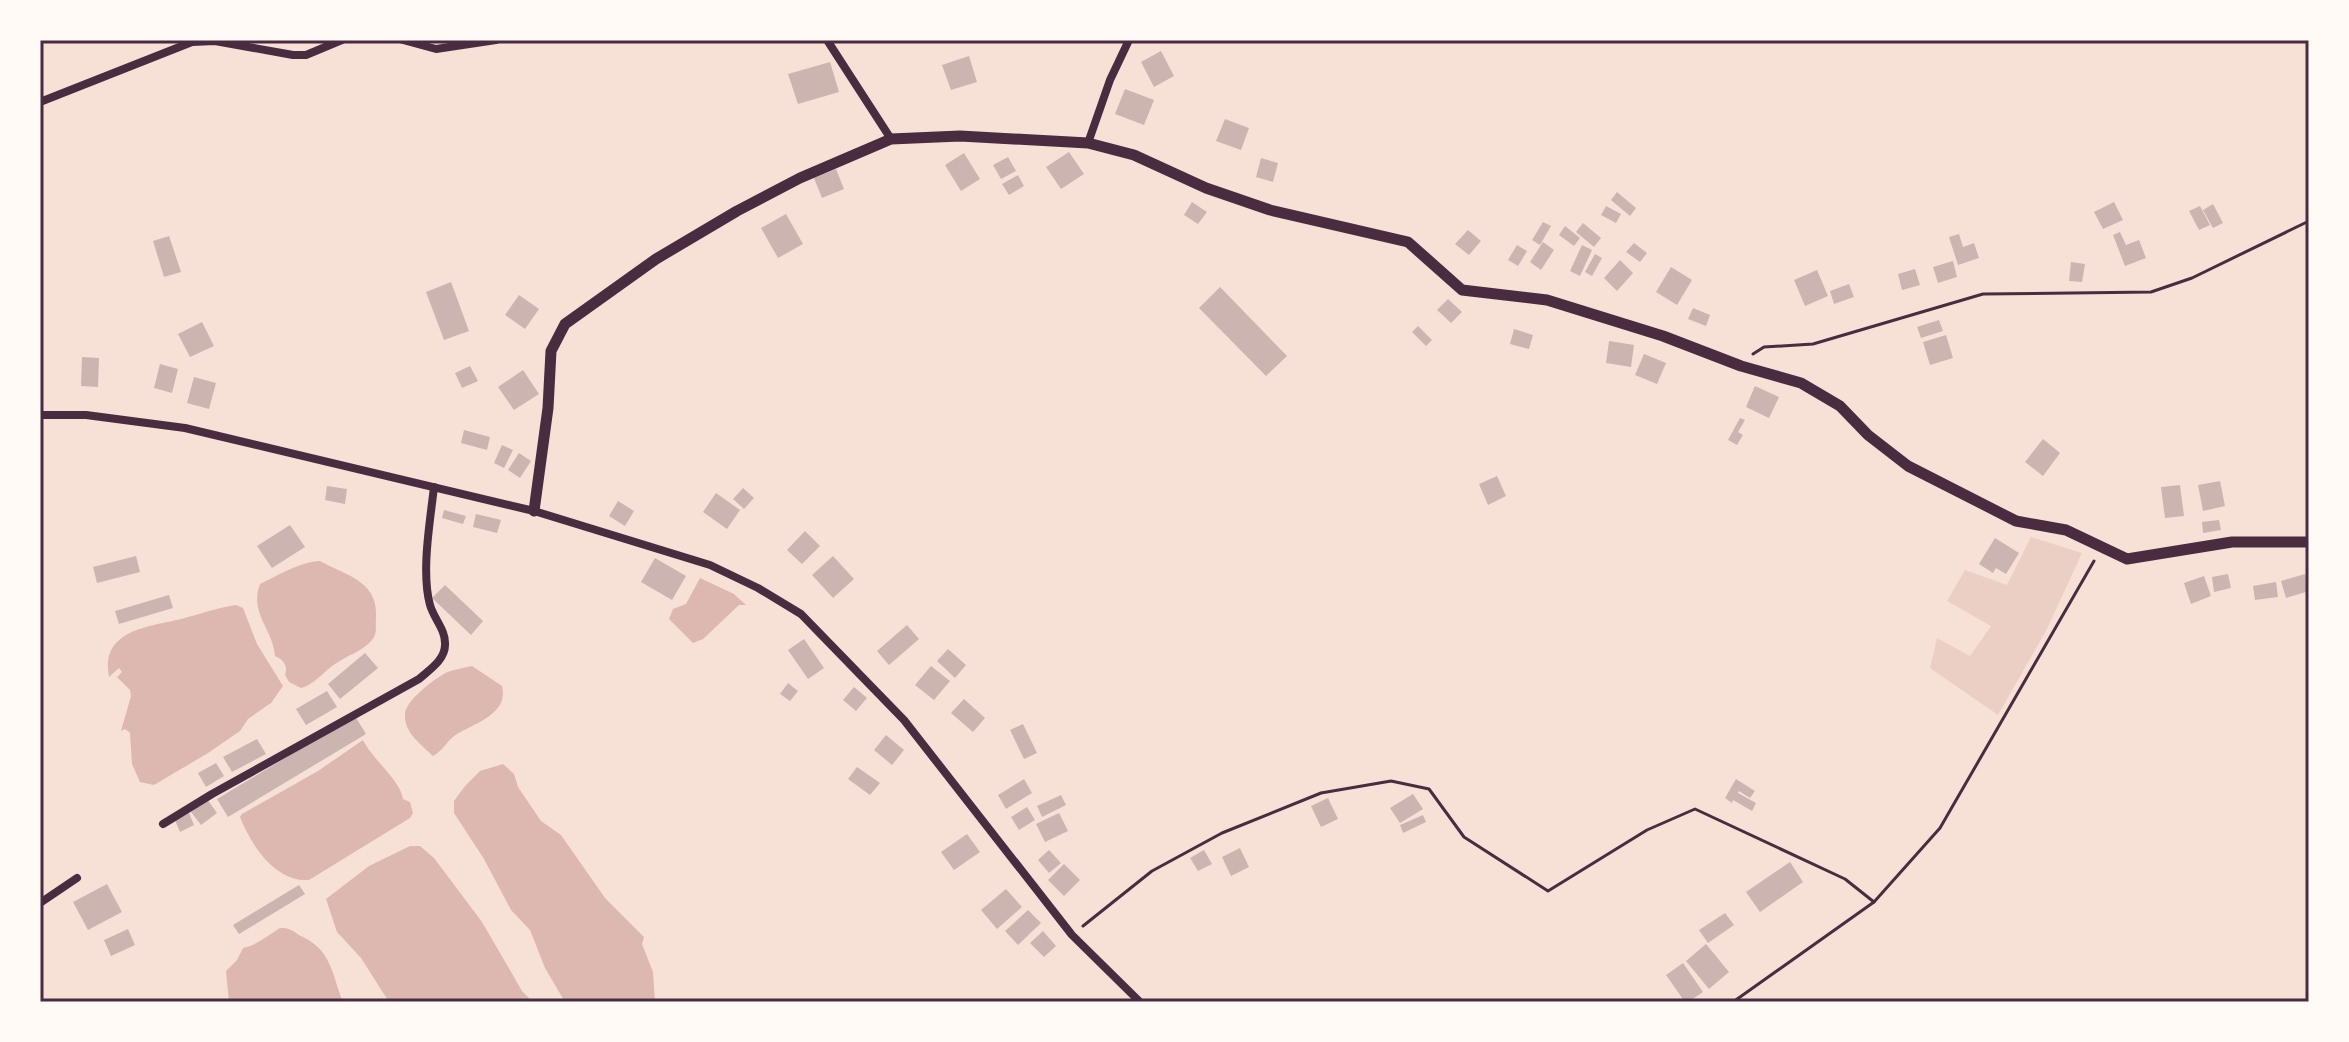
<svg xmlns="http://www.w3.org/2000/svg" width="2349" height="1042" font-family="Spectral,serif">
  <rect width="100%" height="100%" fill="#f7e1d7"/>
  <!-- green -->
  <path fill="#ebcfc5" d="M2031,537L2082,553L2047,629L1998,715L1930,668L1937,638L1970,656L1991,626L1947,601L1965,570L2007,585Z"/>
  <!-- water -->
  <g fill="#dcb8b0">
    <path d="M320,561C346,576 378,580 376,617C375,626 378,633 372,640C362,652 347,655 335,664C324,671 314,685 301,688L289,682L285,675C288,666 284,660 275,656C273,629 249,613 260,584C277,576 302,561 320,561Z"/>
    <path d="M700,578L734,594L746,605H739L703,639L693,643L669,619L673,609L686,604Z"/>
    <path d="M236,605L243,608L257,644L283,686L271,703L248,719L240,731L208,753L154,785L140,782L132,764L130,733L125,729L121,731L131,696L130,690L117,677L122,672L119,668L109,677C100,630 148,627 181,619C200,614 216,608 236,605Z"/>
    <path d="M472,666L502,686C509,714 475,723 457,734C447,740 443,751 433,756C422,745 404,733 405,715C405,701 431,682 442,675C449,670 464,668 472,666Z"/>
    <path d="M363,740C372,759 401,781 403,799L410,802L413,813L410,818L309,880C275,882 251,845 240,817L242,814L318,771Z"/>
    <path d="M503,764L514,774L518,787L541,821L561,835L605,898L644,937L642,944L653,972L655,1002H565L545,968L530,930L511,910L484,859L454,813V801L465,786L480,771Z"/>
    <path d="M410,846H420L434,858L482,922L522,991L533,1002H389L361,958L337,932L326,899L369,866Z"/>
    <path d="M280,928C292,927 294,933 303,937C332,951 332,975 343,1002H229L226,971L237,960L243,948C255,946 269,935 280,928Z"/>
  </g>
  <!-- building -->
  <g fill="#ccb4b1">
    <path d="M1161,51L1174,76L1154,87L1141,62Z"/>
    <path d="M969,56L977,82L951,90L942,65Z"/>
    <path d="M830,62L839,92L798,104L788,74Z"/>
    <path d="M1125,89L1154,100L1144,125L1115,114Z"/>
    <path d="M1225,119L1249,128L1241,150L1216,141Z"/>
    <path d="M1069,152L1084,174L1061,189L1046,167Z"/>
    <path d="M964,153L980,179L961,191L945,165Z"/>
    <path d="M1008,157L1016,171L1001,179L993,165Z"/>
    <path d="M1261,158L1278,163L1273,182L1256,177Z"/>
    <path d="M836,169L844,189L822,198L814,178Z"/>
    <path d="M1018,175L1024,186L1009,195L1002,184Z"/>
    <path d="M1617,192L1636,208L1630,216L1611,200Z"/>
    <path d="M1192,202L1207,212L1198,224L1184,215Z"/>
    <path d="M2114,202L2123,220L2103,229L2094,212Z"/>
    <path d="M2213,204L2223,223L2213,228L2203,210Z"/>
    <path d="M1606,206L1621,214L1616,223L1601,215Z"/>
    <path d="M2200,206L2210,225L2199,230L2189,211Z"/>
    <path d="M786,214L803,244L778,258L761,228Z"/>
    <path d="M1543,222L1551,226L1540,245L1532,240Z"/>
    <path d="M1583,223L1601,238L1594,247L1576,232Z"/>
    <path d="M1565,226L1580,238L1574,246L1559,235Z"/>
    <path d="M1468,230L1481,241L1469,255L1455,244Z"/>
    <path d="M2120,232L2126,245L2139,240L2146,258L2125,266L2113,235Z"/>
    <path d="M1959,234L1963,247L1974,243L1979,258L1958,265L1949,237Z"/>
    <path d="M169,236L181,272L164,277L153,241Z"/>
    <path d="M1543,242L1554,250L1541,270L1530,262Z"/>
    <path d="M1634,243L1647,253L1640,262L1626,252Z"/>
    <path d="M1517,245L1527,251L1518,266L1508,260Z"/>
    <path d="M1582,245L1592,250L1580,276L1570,271Z"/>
    <path d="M1595,254L1602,258L1592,276L1585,272Z"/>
    <path d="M1620,260L1633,273L1617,291L1604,278Z"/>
    <path d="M1953,261L1957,277L1938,283L1933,267Z"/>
    <path d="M2071,262L2085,264L2082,282L2069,281Z"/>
    <path d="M1671,267L1692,280L1677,305L1656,292Z"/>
    <path d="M1915,269L1920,285L1902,290L1898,274Z"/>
    <path d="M1817,270L1828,296L1805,306L1794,280Z"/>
    <path d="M451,282L469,331L444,340L426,292Z"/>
    <path d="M1849,284L1854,297L1834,304L1830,291Z"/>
    <path d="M1220,287L1287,356L1266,376L1199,308Z"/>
    <path d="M519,295L539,309L525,329L505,315Z"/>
    <path d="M1448,299L1462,312L1451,323L1437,310Z"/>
    <path d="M1693,308L1710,315L1706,326L1688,319Z"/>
    <path d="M1939,320L1943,331L1921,338L1917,327Z"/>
    <path d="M202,322L214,346L190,357L178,334Z"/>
    <path d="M1418,326L1432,340L1426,346L1412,332Z"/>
    <path d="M1514,329L1533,335L1529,349L1510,344Z"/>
    <path d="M1946,335L1953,358L1930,365L1923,342Z"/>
    <path d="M1609,341L1634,345L1631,367L1606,363Z"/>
    <path d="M1644,354L1666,363L1657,384L1635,375Z"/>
    <path d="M82,357L99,358L98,387L81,386Z"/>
    <path d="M160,364L178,369L172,393L154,388Z"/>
    <path d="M470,366L478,381L462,388L455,373Z"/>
    <path d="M523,370L539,394L514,410L498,387Z"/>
    <path d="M194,377L216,383L209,409L187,403Z"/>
    <path d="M1755,386L1779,397L1769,418L1746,407Z"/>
    <path d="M1740,418L1745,420L1738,432L1743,435L1737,445L1728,440Z"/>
    <path d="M464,430L490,437L487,450L461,443Z"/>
    <path d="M2043,439L2060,453L2043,476L2025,462Z"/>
    <path d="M502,445L513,450L504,468L494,463Z"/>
    <path d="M519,453L531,461L520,478L508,470Z"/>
    <path d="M1497,476L1506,496L1488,505L1479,484Z"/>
    <path d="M2220,481L2225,506L2203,511L2198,485Z"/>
    <path d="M2180,485L2184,516L2165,518L2161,487Z"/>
    <path d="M327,486L347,489L345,504L325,500Z"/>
    <path d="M743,488L754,498L744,509L733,499Z"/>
    <path d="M716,493L740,510L727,529L703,512Z"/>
    <path d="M618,501L634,511L625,526L609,516Z"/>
    <path d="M444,510L466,516L463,524L442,518Z"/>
    <path d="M476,514L501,520L497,533L473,527Z"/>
    <path d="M2219,520L2221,530L2203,533L2202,522Z"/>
    <path d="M290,525L305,547L272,568L257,546Z"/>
    <path d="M805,531L820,546L802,564L787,550Z"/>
    <path d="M1995,538L2019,553L2006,574L1996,568L1993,573L1979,564Z"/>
    <path d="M136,556L140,572L97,583L93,567Z"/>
    <path d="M833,556L854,579L833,598L812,575Z"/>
    <path d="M655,558L686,576L672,600L641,582Z"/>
    <path d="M2228,574L2231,588L2214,592L2212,577Z"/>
    <path d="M2305,574L2309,591L2286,598L2281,581Z"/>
    <path d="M2204,576L2211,596L2191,604L2184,583Z"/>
    <path d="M2276,582L2278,597L2255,600L2253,586Z"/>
    <path d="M445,585L483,621L471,635L432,598Z"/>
    <path d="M169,595L173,608L119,624L115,611Z"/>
    <path d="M907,625L919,639L889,665L877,651Z"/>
    <path d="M804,639L824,668L808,679L788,650Z"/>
    <path d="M948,649L966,665L955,678L937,661Z"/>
    <path d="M365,653L378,668L340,699L328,684Z"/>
    <path d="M931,666L950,681L934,700L915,685Z"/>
    <path d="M788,683L798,691L790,701L780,694Z"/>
    <path d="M854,687L867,698L856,711L843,700Z"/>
    <path d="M327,691L337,707L306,725L296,709Z"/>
    <path d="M964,699L985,718L973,732L951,713Z"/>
    <path d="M355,716L366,734L228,817L217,799Z"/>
    <path d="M1023,724L1037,753L1024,759L1010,730Z"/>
    <path d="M886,735L904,750L892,765L874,750Z"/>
    <path d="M257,739L266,754L232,772L223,757Z"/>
    <path d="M216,763L224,776L206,787L198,773Z"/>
    <path d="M857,767L880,783L870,795L848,779Z"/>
    <path d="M1024,779L1032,793L1006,809L998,795Z"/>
    <path d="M1736,779L1755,791L1750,798L1739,791L1738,793L1756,803L1752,811L1733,800L1732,803L1725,798Z"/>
    <path d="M1413,794L1423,809L1400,823L1390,808Z"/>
    <path d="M1061,795L1066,805L1042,817L1037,806Z"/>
    <path d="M1328,798L1338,819L1321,827L1311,806Z"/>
    <path d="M207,799L217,813L201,825L191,812Z"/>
    <path d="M1027,807L1035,820L1019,830L1011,817Z"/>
    <path d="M189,813L194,825L180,832L175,820Z"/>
    <path d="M1059,813L1068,831L1045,842L1036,824Z"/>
    <path d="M1423,815L1426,822L1403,833L1400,825Z"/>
    <path d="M967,834L980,852L954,870L941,852Z"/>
    <path d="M1240,848L1249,867L1231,876L1222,857Z"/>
    <path d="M1049,850L1061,863L1049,873L1038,860Z"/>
    <path d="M1204,850L1212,864L1198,871L1190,858Z"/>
    <path d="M1790,862L1803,882L1760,912L1746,892Z"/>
    <path d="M1064,864L1080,880L1064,896L1048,880Z"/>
    <path d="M107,884L122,912L88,930L73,902Z"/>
    <path d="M299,885L305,894L239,934L233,925Z"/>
    <path d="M1006,889L1022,907L997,929L981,910Z"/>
    <path d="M1028,910L1041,923L1018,945L1005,931Z"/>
    <path d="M1725,913L1734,925L1708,943L1699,930Z"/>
    <path d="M128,929L135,945L111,956L104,940Z"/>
    <path d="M1043,931L1056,946L1044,957L1030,943Z"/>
    <path d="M1706,944L1729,972L1709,989L1686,961Z"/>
    <path d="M1683,963L1703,992L1688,1002H1685L1666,975Z"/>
  </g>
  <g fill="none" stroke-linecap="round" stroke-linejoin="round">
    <!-- path -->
    <g stroke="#4a2c40" stroke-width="3">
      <path d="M1753,354L1764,347L1813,344L1983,294L2151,292L2192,278L2309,221"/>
      <path d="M1083,926L1152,871L1222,833L1321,793L1391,781L1429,789L1464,837L1548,891L1647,830L1695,809L1845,879L1874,902"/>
      <path d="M1733,1002L1874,902L1940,828L2094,561"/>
    </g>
    <!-- minor -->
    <g stroke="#4a2c40" stroke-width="8">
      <path d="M403,40L436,49L496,40"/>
      <path d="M827,40L891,139"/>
      <path d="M40,102L192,42L215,41L293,55H306L342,40"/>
      <path d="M1088,143L1110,80L1129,40"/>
      <path d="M40,415H86L185,428L534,511L710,565L758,588L801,614L904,720L1072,935L1140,1002"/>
      <path d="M163,824L212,794L419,679C429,670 445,660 445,645C446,630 434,619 430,605C421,572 430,522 434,487"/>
      <path d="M40,903L77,878"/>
    </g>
    <!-- tertiary -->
    <path stroke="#4a2c40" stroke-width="11" d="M534,511L548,408L551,351L565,324L656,259L737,211L800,178L891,139L960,136L1088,143L1134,155L1206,188L1270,210L1408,242L1462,290L1547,300L1663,336L1741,366L1801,383L1840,406L1868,435L1908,466L2016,521L2066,530L2127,559L2232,542H2309"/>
  </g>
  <!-- border -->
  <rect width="2349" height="1042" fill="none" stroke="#fffaf5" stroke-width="84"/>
  <rect x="42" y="42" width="2265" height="958" fill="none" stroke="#4a2c40" stroke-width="3"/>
</svg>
